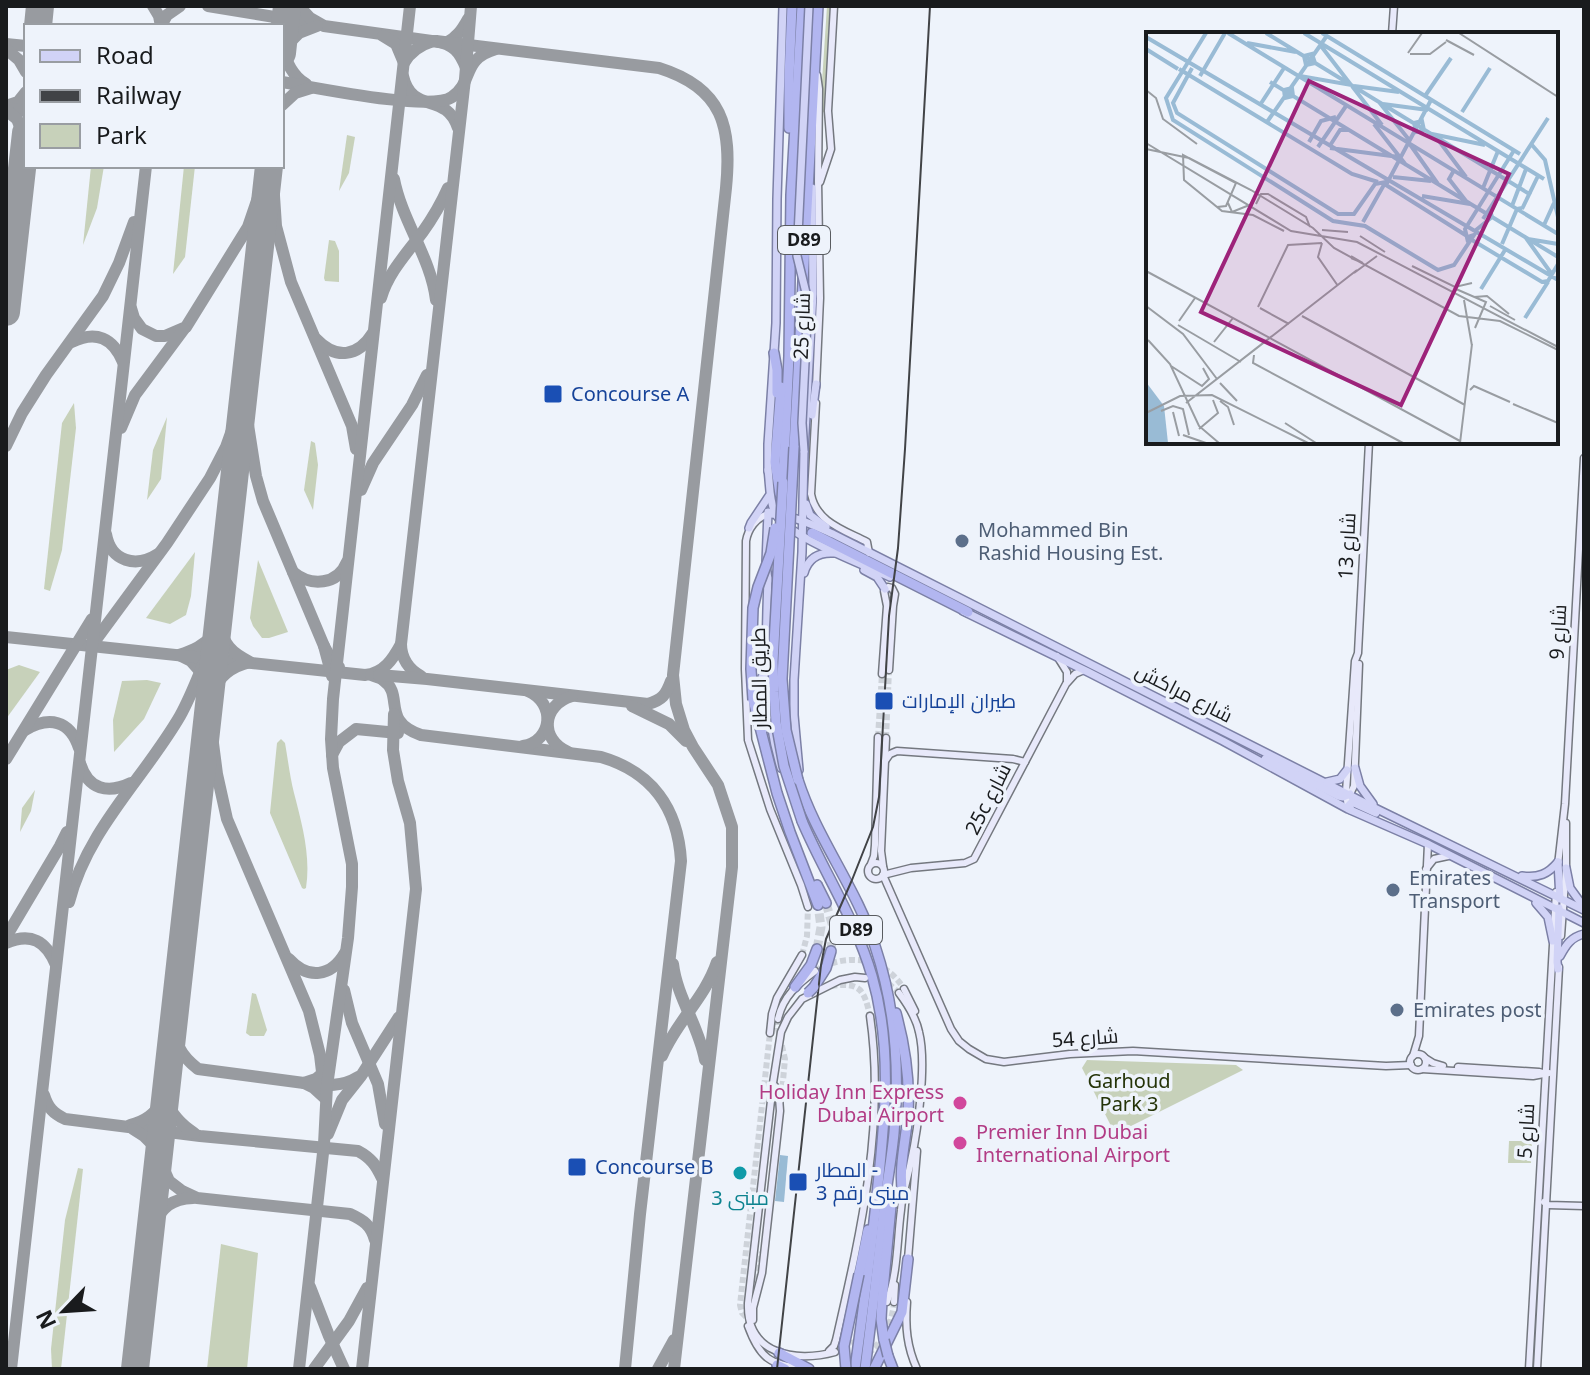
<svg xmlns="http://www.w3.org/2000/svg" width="1590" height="1375" font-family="'Noto Sans',Cairo,sans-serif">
  <rect width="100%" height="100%" fill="#eef3fb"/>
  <!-- green -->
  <g fill="#c7d1ba">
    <path d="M827,6H833L827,94L825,95L824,112L822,113L820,112Z"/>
    <path d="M347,135L355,137L349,173L339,191Z"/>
    <path d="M91,166H104L97,208L83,245Z"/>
    <path d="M184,166H195L185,257L173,274Z"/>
    <path d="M329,240L335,241L339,251V282L325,281L324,278Z"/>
    <path d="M74,403L76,428L62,550L50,591L44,589L62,423Z"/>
    <path d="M167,417L161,479L147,500L153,450Z"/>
    <path d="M311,441L315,443L318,465L313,510L304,490Z"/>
    <path d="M195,552L191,596L186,615L170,624L146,618Z"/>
    <path d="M258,560L288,632L269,638H262L253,626L250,618Z"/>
    <path d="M19,665L40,672L6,719V670Z"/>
    <path d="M147,680L161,683L144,719L114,752L113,720L122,681Z"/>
    <path d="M281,739L285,743C288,760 290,777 294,793C302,824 311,856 306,888L304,889L302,888L270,813L277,743Z"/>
    <path d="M35,790L31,811L20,832L22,808Z"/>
    <path d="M252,993L256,994L267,1030L264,1036H250L246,1033Z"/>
    <path d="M1087,1060L1236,1065L1243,1070L1119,1132H1114L1082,1068Z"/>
    <path d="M1509,1141H1532L1531,1163H1508Z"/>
    <path d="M78,1168L83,1169L61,1369H52L51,1349L65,1220Z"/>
    <path d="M221,1244L258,1253L247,1369H207Z"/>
  </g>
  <!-- water -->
  <path fill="#99bbd5" d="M780,1155L788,1156L784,1202L775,1201Z"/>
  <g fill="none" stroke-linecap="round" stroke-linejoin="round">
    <!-- taxiway -->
    <g stroke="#989ba0" stroke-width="12">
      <path d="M37,6L39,14L43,6"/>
      <path d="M153,6L159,16L161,26"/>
      <path d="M208,6L317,24"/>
      <path d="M299,6L310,18L324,26L446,43C457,37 462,30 468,19"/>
      <path d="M161,26L167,15L180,6"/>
      <path d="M383,36L396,44L404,63C410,52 420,45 433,41"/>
      <path d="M6,44L26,46"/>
      <path d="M282,48C287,62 292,76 306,84"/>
      <path d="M6,49L19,60L26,72"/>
      <path d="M282,50L299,33L317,26"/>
      <path d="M466,68C460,52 453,44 436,41L659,68C723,88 732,127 726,188L673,675L676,704L684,730L693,747L718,785L732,827V867L674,1369"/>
      <path d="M403,76C412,115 446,91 458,128"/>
      <path d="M282,82C313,87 431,112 452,97C474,82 461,59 496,49"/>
      <path d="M282,105L295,93L311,88"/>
      <path d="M6,106L18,102L26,92"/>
      <path d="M6,108L26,111"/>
      <path d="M6,110L17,119L25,139L26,138"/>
      <path d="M272,166L276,226L291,282L352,426L356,449"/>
      <path d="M394,179C402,221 431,258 436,300"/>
      <path d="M381,298C388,273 407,253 422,233C432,219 441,204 448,188"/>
      <path d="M131,308L134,318L142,329L156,336H165L186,327L248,227L263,183L267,166"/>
      <path d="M316,339C336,360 358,357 373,333"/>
      <path d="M72,342C96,330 113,338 123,362"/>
      <path d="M244,399L256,476L263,501L324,646"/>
      <path d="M121,428L135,395L184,329"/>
      <path d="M6,446L22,413L46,375L103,296L119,263L134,222"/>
      <path d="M361,490L373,463L412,405L427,375"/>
      <path d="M106,534C111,562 136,568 158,554"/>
      <path d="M293,572C311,587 338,585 347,562"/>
      <path d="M214,634C203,646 194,650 179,655L191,661L206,678L210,695L211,728L217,774L227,819L309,1011L320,1055L323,1080"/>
      <path d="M6,637L365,675C384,673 393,659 401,644L465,79L471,6"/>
      <path d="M212,640L221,604"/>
      <path d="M401,644C401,658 409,670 421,676"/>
      <path d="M92,645L167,543L210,478L226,447L236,419L246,373"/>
      <path d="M371,675C375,677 380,677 383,680C405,695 380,721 421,735L601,757C652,772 678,808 681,861L640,1214L625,1369"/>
      <path d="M379,675L427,679L648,704C662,700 666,695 671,681"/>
      <path d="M332,676L324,646L331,659L339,667"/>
      <path d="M210,695C220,676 230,667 250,662C230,652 225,645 218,624"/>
      <path d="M632,706L669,724L686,741"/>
      <path d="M25,730C49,716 70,720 79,748"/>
      <path d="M523,746C553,741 556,703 528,691"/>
      <path d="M568,752C539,739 542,705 572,696"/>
      <path d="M332,755L339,742L356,729L398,733"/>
      <path d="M6,759L92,619"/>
      <path d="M80,763C88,790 108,794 131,783"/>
      <path d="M69,902C87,830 144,778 180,716C189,700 196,682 203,665"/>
      <path d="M6,937L60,846L67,832"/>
      <path d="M6,943C31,932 46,941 56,965"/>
      <path d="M289,959C308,980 331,977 345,953"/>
      <path d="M673,964C677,998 699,1026 705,1060"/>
      <path d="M344,990L352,1023L378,1084L385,1124"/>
      <path d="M174,1021C176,1045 179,1054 198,1069L304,1083L316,1079L327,1070"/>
      <path d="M662,1056C676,1022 705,998 717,962"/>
      <path d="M44,1095C48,1108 53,1113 65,1119L200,1136L358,1151C371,1158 376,1165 382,1178"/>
      <path d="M326,1099L314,1088L304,1083C324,1085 340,1088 358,1077"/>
      <path d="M130,1125C146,1121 154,1114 165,1100C173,1115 180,1124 194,1133"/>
      <path d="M133,1129L144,1136L153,1145L169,1181L182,1191L197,1198L350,1214C363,1220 371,1225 375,1240"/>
      <path d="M328,1134L342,1100L361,1076L399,1017"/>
      <path d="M151,1226C164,1207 170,1199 193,1198"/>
      <path d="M310,1287L329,1336L344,1369"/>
      <path d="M11,1369L146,166"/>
      <path d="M299,1369L324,1144L327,1086L348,938L352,887V864L333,768L331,739L333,699L410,6"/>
      <path d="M314,1369L349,1321L367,1288"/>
      <path d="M362,1369L416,889L410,823L398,781L393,750L394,714"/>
      <path d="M658,1369L674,1340"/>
    </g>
    <!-- runway -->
    <g stroke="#989ba0" stroke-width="28">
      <path d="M38,26L40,6"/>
      <path d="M282,53L287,6"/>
      <path d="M6,312L26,133"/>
      <path d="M135,1369L269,166"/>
    </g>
    <!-- secondary-tunnel -->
    <g stroke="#ced3da" stroke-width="6" stroke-dasharray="6 3" stroke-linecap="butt">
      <path d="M878,737L882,674"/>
      <path d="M886,738L889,670"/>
      <path d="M802,955L807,936L808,907"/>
      <path d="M815,971C846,952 885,957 904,989"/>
      <path d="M871,978L888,983L899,993"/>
      <path d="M831,986C860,982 864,989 870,1016"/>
      <path d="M778,1019V1029L785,1059L781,1102"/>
      <path d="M758,1280L762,1252"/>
      <path d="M746,1317L742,1313L740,1305L770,1033"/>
      <path d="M835,1352L860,1339"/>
      <path d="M868,1354C884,1340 892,1323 894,1302"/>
    </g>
    <!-- highway-tunnel -->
    <g stroke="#ced3da" stroke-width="9" stroke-dasharray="9 4.5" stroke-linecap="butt">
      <path d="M826,903L833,927L831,951"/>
      <path d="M817,949L821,927L818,905"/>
    </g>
    <!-- secondary casing -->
    <g stroke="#74787f" stroke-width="9">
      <g id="secondary">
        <path d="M1392,34L1394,6"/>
        <path d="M820,182L831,149L828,111L834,6"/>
        <path d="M816,387L820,298L818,181L819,89L817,75"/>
        <path d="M816,403L811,494C816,522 844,530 867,542L869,553"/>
        <path d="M768,514C756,518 748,529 746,541L745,669L748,740L770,809L801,885L808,907"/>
        <path d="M1057,656L1067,672V681"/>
        <path d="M882,674L887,606L884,591L888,587L892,588L895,594L893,606L889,670"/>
        <path d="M885,761L890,754L897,751L1013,759L1025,762"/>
        <path d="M1350,794L1354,786L1359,664"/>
        <path d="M1348,809L1346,792L1355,661L1358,653L1369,442"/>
        <circle cx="876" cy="871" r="8"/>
        <path d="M871,864L874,856L875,845L878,737"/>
        <path d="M1558,865L1565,804L1584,458"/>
        <path d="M883,866L881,851L886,738"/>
        <path d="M1426,869L1434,859L1448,856"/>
        <path d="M883,875L951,1029L959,1041L969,1049L986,1059L1004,1062L1070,1054L1133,1051L1386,1066L1411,1065"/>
        <path d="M883,875L911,868L965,863L974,859L1066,684L1075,674L1084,670"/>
        <path d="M1561,936L1566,868V823"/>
        <path d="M904,989L915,1011"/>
        <path d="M778,1019C783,996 798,984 815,971"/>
        <path d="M770,1033L772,1014L777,998L802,955"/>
        <circle cx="1418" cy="1062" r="8"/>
        <path d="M1413,1056L1419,1036L1428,844"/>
        <path d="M1425,1058L1433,1063L1443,1066"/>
        <path d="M1458,1067L1539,1072L1546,1074"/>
        <path d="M1422,1069L1533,1076L1549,1073"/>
        <path d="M1544,1202L1548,1205L1584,1206"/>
        <path d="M908,1259L917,1151"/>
        <path d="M887,1302C898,1273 897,1240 901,1210C902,1194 908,1178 911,1161C918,1129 927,1063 919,1032C916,1017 908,1005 899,993"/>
        <path d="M894,1302L895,1285"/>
        <path d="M907,1302C905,1327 907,1347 917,1369"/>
        <path d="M753,1320V1308L762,1273L780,1111L779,1097L775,1086"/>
        <path d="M748,1326C760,1359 770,1364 803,1369"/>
        <path d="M829,1351L834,1346L836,1340C860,1235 886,1125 870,1016"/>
        <path d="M835,1352C795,1363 746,1354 748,1303L773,1083L781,1032L788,1017L802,999L840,980L855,977L865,978"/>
        <path d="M1529,1369L1556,892"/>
        <path d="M1537,1369L1559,967"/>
      </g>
    </g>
    <!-- primary casing -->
    <g stroke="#7c80a6" stroke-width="10">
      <g id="primary">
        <path d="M812,415L816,384"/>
        <path d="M768,470C770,484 769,500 775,513C786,536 865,565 890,577"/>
        <path d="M768,471V444L776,323L777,199L783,6"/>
        <path d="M806,504L810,515L826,527"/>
        <path d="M768,514C791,514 813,525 833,534L1377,809L1584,910"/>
        <path d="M749,528L751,523L769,496"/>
        <path d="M864,570L877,577L885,589"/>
        <path d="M804,573C808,558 819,552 834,553"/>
        <path d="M768,578C766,641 762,707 781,768"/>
        <path d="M768,581L766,563L768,512"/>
        <path d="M963,611L1088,672L1223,741L1348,809L1428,844L1584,923"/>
        <path d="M762,677L764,729"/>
        <path d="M1265,759L1338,796L1343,797L1350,794"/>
        <path d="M1355,768L1360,786L1373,804"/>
        <path d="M799,770L794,715V680L802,552L804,451L813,294L812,188"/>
        <path d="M1327,782L1340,779L1347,770"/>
        <path d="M1351,810L1349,805L1352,802L1376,813"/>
        <path d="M1558,862L1560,899"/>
        <path d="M1566,868L1570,888L1583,906"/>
        <path d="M1522,876C1539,878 1548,874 1558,862"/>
        <path d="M1536,903L1548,917L1553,941"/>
        <path d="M1560,956C1566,945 1571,937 1584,934"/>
        <path d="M1558,969L1557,962L1559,908"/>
      </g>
    </g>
    <!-- highway casing -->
    <g stroke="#7c80a6" stroke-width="12">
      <g id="highway">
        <path d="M789,128V77L792,6"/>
        <path d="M774,353L777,370V393"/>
        <path d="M794,447L818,6"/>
        <path d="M783,482L789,356L791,195L802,6"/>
        <path d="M780,494L775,462L781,387"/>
        <path d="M812,533L968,612"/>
        <path d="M753,700L777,793L790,832L818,905"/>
        <path d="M798,780C817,839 856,887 875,946C895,1006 900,1070 894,1133C892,1155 888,1177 885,1199C879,1256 872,1313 865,1369"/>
        <path d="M802,821C824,873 856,920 872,976C893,1048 885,1120 877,1194C871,1252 863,1311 855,1369"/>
        <path d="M817,885L826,903"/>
        <path d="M795,987L811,965L817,949"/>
        <path d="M814,987L826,968L831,951"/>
        <path d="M896,1013C905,1046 910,1079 908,1114C906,1140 898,1169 903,1196"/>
        <path d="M859,1274L868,1230"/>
        <path d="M884,1340L881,1319L882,1301L892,1196"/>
        <path d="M779,1353L809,1369"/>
        <path d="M888,1356L893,1369"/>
        <path d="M777,1365L785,1369"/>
        <path d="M874,1369L902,1312L908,1259"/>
      </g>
    </g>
    <!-- secondary -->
    <use href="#secondary" stroke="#e8e9fa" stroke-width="6"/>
    <!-- primary -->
    <use href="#primary" stroke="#d1d3f6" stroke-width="7"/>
    <!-- highway -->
    <use href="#highway" stroke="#b2b6f0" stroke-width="9"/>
    <!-- rail -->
    <path stroke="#414346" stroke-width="2" d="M777,1369L821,965L826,939L852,880L873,827L879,797L889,616L898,548L905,449L930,6"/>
    <!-- primary-bridge casing -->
    <g stroke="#7c80a6" stroke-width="10" stroke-linecap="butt">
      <path id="primary-bridge" d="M804,451L802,423L808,301L797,256L809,6"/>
    </g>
    <!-- highway-bridge casing -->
    <g stroke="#7c80a6" stroke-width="12" stroke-linecap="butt">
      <g id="highway-bridge">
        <path d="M794,447L782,679L786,730L798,780"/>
        <path d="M783,482L773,662L774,692L776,722L784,766L802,821"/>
        <path d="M753,700L751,669L753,608L758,587L771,553L775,528"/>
        <path d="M808,993L814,987"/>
        <path d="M884,1340L888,1356"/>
        <path d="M846,1369L844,1346L859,1274"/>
      </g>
    </g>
    <!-- primary-bridge -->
    <use href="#primary-bridge" stroke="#d1d3f6" stroke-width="7"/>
    <!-- highway-bridge -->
    <use href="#highway-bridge" stroke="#b2b6f0" stroke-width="9"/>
  </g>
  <!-- markers -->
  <g fill="#1a4fb4" stroke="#eef3fb" stroke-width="3">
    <rect x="543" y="384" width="20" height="20" rx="4"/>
    <rect x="874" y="691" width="20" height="20" rx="4"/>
    <rect x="567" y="1157" width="20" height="20" rx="4"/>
    <rect x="788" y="1172" width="20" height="20" rx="4"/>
  </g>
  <g fill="#5c6f8a" stroke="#eef3fb" stroke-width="3">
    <circle cx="962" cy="541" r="8"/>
    <circle cx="1393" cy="890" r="8"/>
    <circle cx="1397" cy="1010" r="8"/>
  </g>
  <g fill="#d1479c" stroke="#eef3fb" stroke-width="3">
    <circle cx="960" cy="1103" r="8"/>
    <circle cx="960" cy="1143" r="8"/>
  </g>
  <circle fill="#0f9aa8" stroke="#eef3fb" stroke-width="3" cx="740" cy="1173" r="8"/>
  <g text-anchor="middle" stroke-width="7" stroke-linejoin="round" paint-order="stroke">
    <!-- shield labels -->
    <g fill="#eef3fb" stroke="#595c60" stroke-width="2">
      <rect x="778" y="226" width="52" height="28" rx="6"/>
      <rect x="830" y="916" width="52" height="28" rx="6"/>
    </g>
    <g font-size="18" font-weight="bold" fill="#191b1d">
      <text x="804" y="246">D89</text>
      <text x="856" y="936">D89</text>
    </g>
    <!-- street labels -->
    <g font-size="20" fill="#191b1d" stroke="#eef3fb">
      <text transform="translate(802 326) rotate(-88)" y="7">شارع 25</text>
      <text transform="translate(1347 546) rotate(-87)" y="7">شارع 13</text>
      <text transform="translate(1558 632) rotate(-87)" y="7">شارع 9</text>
      <text transform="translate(759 678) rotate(-91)" y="7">طريق المطار</text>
      <text transform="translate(1184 693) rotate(27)" y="7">شارع مراكش</text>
      <text transform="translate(988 799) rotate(-63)" y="7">25c شارع</text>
      <text transform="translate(1085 1038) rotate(-4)" y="7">شارع 54</text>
      <text transform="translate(1526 1131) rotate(-87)" y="7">شارع 5</text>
    </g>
    <!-- transit labels -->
    <g font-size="20" fill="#164399" stroke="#eef3fb" text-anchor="start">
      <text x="571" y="401">Concourse A</text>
      <text x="902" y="708">طيران الإمارات</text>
      <text x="595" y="1174">Concourse B</text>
      <text x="816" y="1177">المطار -<tspan x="816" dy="23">مبنى رقم 3</tspan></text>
    </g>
    <!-- service labels -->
    <g font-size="20" fill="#4e5e75" stroke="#eef3fb" text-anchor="start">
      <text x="978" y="537">Mohammed Bin<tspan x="978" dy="23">Rashid Housing Est.</tspan></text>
      <text x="1409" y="885">Emirates<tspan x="1409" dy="23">Transport</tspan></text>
      <text x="1413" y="1017">Emirates post</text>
    </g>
    <!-- park labels -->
    <g font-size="20" fill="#243308" stroke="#eef3fb">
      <text x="1129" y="1088">Garhoud<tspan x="1129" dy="23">Park 3</tspan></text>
    </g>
    <!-- hotel labels -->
    <g font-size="20" fill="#b23c85" stroke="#eef3fb" text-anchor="end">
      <text x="944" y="1099">Holiday Inn Express<tspan x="944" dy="23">Dubai Airport</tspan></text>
      <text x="976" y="1139" text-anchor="start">Premier Inn Dubai<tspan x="976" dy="23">International Airport</tspan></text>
    </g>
    <!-- culture labels -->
    <g font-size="20" fill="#0d838f" stroke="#eef3fb">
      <text x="740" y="1205">مبنى 3</text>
    </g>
  </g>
  <!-- overview -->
  <g transform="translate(1146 32)">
    <rect width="412" height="412" fill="#eef3fb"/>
    <path d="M0,350L18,374L22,411H0Z" fill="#99bbd5"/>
    <path fill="none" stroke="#99bbd5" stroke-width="4" d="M60,1L20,66L27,88L187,189L219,194L292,238L308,233L328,203L322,205M82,1L412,202M120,1L385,163M158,1L398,147M176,1L374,122M0,5L412,248M101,11L150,20M0,17L32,37M166,22L169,31L160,33L158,24ZM46,36L27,71L31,81L192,182H208L229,152L240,150M33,37L206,142L232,150M54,44L79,1M154,44L205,53L175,14M124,50L412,225M206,54L236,93M208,54L253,60M146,56L147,64L139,66L138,58ZM279,64L305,26M285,68L240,153L321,204M233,70L264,109M237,72L282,78M114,73L138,36M316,80L344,36M276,89L278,98L270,100L268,91ZM121,90L180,5M228,92L260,133M286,102L339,113M290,105L320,145M163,110L175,89L190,85M263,111L292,152M185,112L194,98H203M386,113L399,128L412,185M172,115L200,74M184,116L253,125M307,140L303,147L320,169M247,145L285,149M337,156L352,119M276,164L324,172M366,174L380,137M376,177L392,144M337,187L402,86M217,190L239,151M398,193L408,171M330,198L346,185L344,178M380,206L405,241M382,207L412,212M326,208L396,250L402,249L412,232M322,210L319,197L367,120M356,212L371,177L376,176M335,257L359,218M379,286L402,250"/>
    <path fill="none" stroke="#999da2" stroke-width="2" d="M313,1L412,65M300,8L328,23M262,21L276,1M264,22H284L300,10M0,58L10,66L17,87L51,112M0,111L145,199L211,210L412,315M0,117L43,126L105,158L167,196L188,216L313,284L354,289L412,318M82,171L86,180L106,172M110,172L115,162H122L160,185L164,195M71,175L80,174L90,151L37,123L38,148L76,179L107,183L138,199M176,198L202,200M214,204L239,220M176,211L172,225L192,254M205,224L217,231L205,226M266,234L309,255L326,251M0,239L314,409M208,241L231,224M310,257L340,270L329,296M328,265L341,264L363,282M318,268L326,314M0,274L37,302L71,347M344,274L369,288M112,275L142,213L176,211M114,276L143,292M156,284L319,373M33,289L49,266M32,293L95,330M2,308L24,332L53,394L73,411M68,310L87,286M108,323L107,331L257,411M25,334L56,354L63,347L57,336M74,351L91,369M324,358L328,354L364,370M74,369L82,375L88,393M40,371L211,238M367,372L412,391M15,379L27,374L37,377L43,403M27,380L33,404M0,381L34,364L66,363L162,411M139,391L170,411M53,397L72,381L67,368M37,403L60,411M314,411L326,312"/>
    <path fill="#9d237a" fill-opacity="0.15" stroke="#9d237a" stroke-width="4" d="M163,49L363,142L255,373L55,280Z"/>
    <rect width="412" height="412" fill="none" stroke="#191b1d" stroke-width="4"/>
  </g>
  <!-- border -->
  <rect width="1590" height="1375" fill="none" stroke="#191b1d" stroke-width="16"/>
  <!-- legend -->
  <rect x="24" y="24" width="260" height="144" fill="#eef3fb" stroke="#999da2" stroke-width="2"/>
  <rect x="40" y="50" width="40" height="12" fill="#d1d3f6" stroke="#999da2" stroke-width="2"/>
  <text x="96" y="64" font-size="24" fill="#191b1d">Road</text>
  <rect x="40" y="90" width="40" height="12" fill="#414346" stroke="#999da2" stroke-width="2"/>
  <text x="96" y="104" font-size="24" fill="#191b1d">Railway</text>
  <rect x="40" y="124" width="40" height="24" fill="#c7d1ba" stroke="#999da2" stroke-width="2"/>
  <text x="96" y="144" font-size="24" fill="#191b1d">Park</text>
  <!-- north arrow -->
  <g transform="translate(64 1311) rotate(245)" stroke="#eef3fb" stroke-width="6" paint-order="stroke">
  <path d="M0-6L14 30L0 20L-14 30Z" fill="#191b1d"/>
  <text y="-12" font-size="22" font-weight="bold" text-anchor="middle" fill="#191b1d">N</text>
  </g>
</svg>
